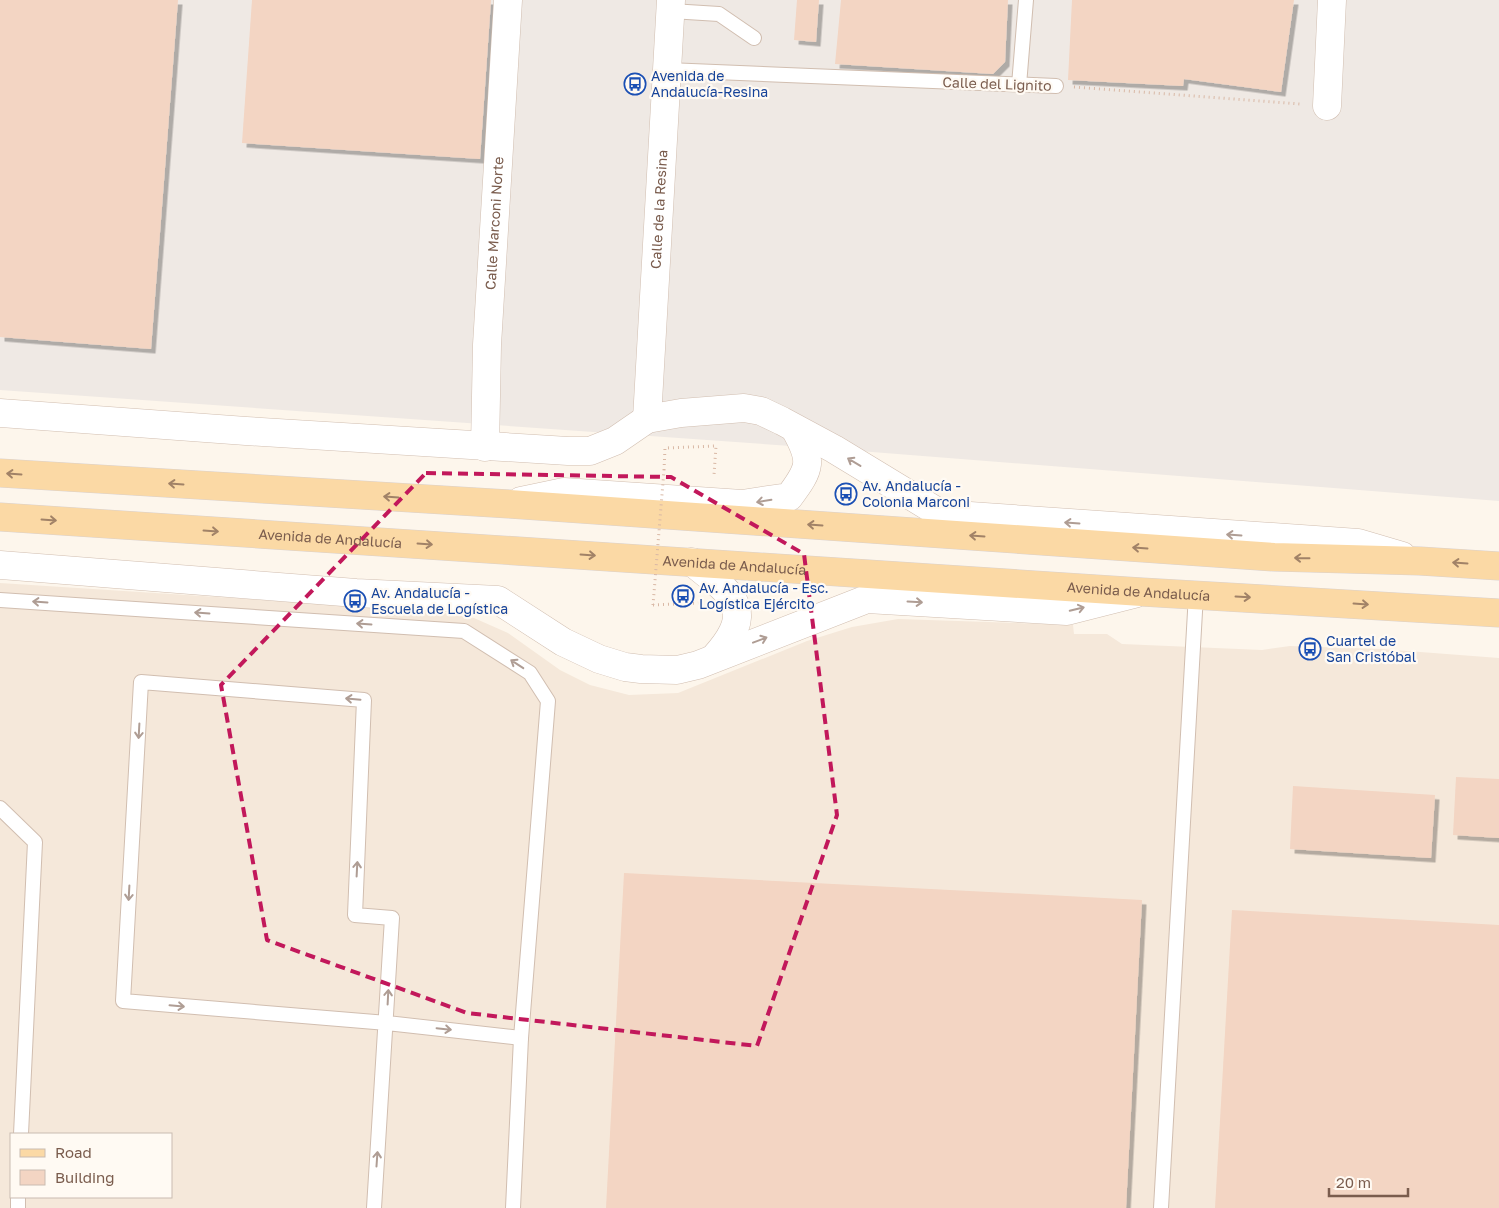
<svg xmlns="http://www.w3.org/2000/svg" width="1499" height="1208" font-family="'Golos Text',sans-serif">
  <defs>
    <filter id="shadow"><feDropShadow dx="4.5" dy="4.5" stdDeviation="0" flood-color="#0004"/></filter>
  </defs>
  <rect width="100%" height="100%" fill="#fdf6ec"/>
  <!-- residential -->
  <path fill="#f5e8da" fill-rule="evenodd" d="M0,583L433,611L474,618L508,633L560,670L590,685L629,695L678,693L807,641L852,627L898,619L1073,625L1074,634H1107L1122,644L1262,650L1290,646L1381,649L1499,658V1208H0ZM11,1134H171V1197H11Z"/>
  <!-- industrial -->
  <path fill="#efe9e4" d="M0,0H1499V501L834,449L0,390Z"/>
  <!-- building -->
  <g fill="#f3d5c3" filter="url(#shadow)">
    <path d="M0,0H178L151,349L0,337Z"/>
    <path d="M252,0H491L480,159L242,143Z"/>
    <path d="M797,0H819L816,42L794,40Z"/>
    <path d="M841,0H1008L1005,62L993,74L835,64Z"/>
    <path d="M1072,0H1294L1281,92L1184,79L1183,86L1068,80Z"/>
    <path d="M1456,777L1499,779V838L1453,835Z"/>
    <path d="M1293,786L1435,795L1431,858L1290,849Z"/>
    <path d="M624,873L1142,900L1126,1208H606Z"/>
    <path d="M1232,910L1499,925V1208H1215Z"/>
  </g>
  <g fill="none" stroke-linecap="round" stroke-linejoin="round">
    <!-- lane casing -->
    <g stroke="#d1beb0" stroke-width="16">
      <g id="lane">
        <path d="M671,11L719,14L754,38"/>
        <path d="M667,70L1056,86"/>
        <path d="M1019,85L1026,0"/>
        <path d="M0,600L464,631L530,673L548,701L521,1038L513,1208"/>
        <path d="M0,808L35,842L21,1134"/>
        <path d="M18,1208V1197"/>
        <path d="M374,1208L392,918L355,915L364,700L141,682L123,1001L387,1023L521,1038"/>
        <path d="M1161,1208L1196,594"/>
      </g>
    </g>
    <!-- street casing -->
    <g stroke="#d1beb0" stroke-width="29">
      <g id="street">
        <path d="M1327,106L1332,0"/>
        <path d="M0,413L246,431L568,451H590L615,441L647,419L681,413L744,408L761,411L782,421L834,449L941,514L1358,543L1402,556"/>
        <path id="s1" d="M647,419L671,0"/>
        <path id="s2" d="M485,447L487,345L508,0"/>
        <path d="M521,501L564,492L742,504L789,497C811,468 813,461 795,429"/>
        <path d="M692,562C732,594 758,609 715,657"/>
        <path d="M0,565L356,593L498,600L563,642L599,659L625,667L641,669L677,670L698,665L867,599L1067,611L1134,594"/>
      </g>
    </g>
    <!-- primary casing -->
    <g stroke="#dad1cd" stroke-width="29">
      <g id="primary">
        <path d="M0,473L509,504L1274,557L1420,561L1499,566"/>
        <path id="s3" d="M0,517L1142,592L1499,613"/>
      </g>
    </g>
    <!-- path -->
    <g stroke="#d9b8a5" stroke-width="3" stroke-dasharray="1 4" stroke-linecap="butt">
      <path d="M1074,87L1300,104"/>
      <path d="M664,470L665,448L716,446L714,475"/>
      <path d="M653,605L700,603"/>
    </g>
    <!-- lane -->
    <use href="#lane" stroke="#fff" stroke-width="14"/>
    <!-- street -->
    <use href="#street" stroke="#fff" stroke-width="28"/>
    <!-- primary -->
    <use href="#primary" stroke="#fbd9a5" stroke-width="28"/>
    <!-- path-bridge -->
    <path stroke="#d9b8a5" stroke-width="3" stroke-dasharray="1 4" stroke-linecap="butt" d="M653,605L664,470"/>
  </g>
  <!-- one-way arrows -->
  <defs><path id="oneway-shaft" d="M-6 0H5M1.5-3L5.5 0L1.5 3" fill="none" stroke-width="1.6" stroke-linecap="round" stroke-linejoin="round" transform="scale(1.25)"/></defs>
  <g stroke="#af9d94">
    <use href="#oneway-shaft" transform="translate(854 462) rotate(-149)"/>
    <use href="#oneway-shaft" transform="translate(764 501) rotate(171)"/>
    <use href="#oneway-shaft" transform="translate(1072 523) rotate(-176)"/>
    <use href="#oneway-shaft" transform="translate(1234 535) rotate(-176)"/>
    <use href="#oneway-shaft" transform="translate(40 602) rotate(-176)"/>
    <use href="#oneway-shaft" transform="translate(915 602) rotate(3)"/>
    <use href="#oneway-shaft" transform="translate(1077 609) rotate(-14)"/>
    <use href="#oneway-shaft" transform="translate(202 613) rotate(-176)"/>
    <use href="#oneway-shaft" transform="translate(364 624) rotate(-176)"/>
    <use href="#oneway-shaft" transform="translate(760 640) rotate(-21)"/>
    <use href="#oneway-shaft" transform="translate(517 664) rotate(-147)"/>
    <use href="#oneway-shaft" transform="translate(353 699) rotate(-175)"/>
    <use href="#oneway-shaft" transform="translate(139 731) rotate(93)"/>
    <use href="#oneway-shaft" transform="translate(357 869) rotate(-87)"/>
    <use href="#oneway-shaft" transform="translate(129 893) rotate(93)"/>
    <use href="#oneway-shaft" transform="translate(388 997) rotate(-87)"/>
    <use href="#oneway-shaft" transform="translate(177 1006) rotate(5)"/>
    <use href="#oneway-shaft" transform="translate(444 1029) rotate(6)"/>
    <use href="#oneway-shaft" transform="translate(377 1159) rotate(-86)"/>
  </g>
  <g stroke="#a18267">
    <use href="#oneway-shaft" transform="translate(14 474) rotate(-176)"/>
    <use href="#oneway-shaft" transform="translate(176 484) rotate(-176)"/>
    <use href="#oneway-shaft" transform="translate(391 497) rotate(-176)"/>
    <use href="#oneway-shaft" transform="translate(49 520) rotate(4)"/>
    <use href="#oneway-shaft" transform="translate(815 525) rotate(-176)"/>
    <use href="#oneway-shaft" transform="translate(211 531) rotate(4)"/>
    <use href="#oneway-shaft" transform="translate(977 536) rotate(-176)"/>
    <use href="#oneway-shaft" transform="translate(425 544) rotate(4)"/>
    <use href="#oneway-shaft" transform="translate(1140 548) rotate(-176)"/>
    <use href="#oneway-shaft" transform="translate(588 555) rotate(4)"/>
    <use href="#oneway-shaft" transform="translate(1302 558) rotate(-179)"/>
    <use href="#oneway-shaft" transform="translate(1460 563) rotate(-176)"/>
    <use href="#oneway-shaft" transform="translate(1243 597) rotate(3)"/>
    <use href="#oneway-shaft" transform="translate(1361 604) rotate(4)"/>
  </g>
  <!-- marked area -->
  <path fill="none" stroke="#c2185b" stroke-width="4" stroke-dasharray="10 6" stroke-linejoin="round" d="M426,473L671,477L804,554L837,815L757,1046L467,1013L267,940L221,685Z"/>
  <!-- icons -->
  <defs>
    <g id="bus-ring" transform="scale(1.125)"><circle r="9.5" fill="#fffaf3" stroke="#1a4fb4" stroke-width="1.5"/><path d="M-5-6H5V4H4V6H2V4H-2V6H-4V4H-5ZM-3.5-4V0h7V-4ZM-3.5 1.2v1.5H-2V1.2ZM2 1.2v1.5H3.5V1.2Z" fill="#1a4fb4"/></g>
  </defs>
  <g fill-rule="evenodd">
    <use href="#bus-ring" x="635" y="84"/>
    <use href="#bus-ring" x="846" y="494"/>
    <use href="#bus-ring" x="683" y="596"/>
    <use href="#bus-ring" x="355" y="601"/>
    <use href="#bus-ring" x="1310" y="649"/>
  </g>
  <g text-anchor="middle" stroke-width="4.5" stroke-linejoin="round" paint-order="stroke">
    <!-- transit labels -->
    <g font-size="14" fill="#164399" stroke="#fffaf3" text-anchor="start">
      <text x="651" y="81">Avenida de<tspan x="651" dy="16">Andalucía-Resina</tspan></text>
      <text x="862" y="491">Av. Andalucía -<tspan x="862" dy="16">Colonia Marconi</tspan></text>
      <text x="699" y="593">Av. Andalucía - Esc.<tspan x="699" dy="16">Logística Ejército</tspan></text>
      <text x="371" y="598">Av. Andalucía -<tspan x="371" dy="16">Escuela de Logística</tspan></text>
      <text x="1326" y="646">Cuartel de<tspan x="1326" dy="16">San Cristóbal</tspan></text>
    </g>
    <!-- street labels -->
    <g font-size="14" fill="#7a5c4d" stroke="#fffaf3">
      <text transform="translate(997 84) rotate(2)" y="5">Calle del Lignito</text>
      <text dy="5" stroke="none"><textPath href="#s1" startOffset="210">Calle de la Resina</textPath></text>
      <text dy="5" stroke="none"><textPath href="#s2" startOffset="224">Calle Marconi Norte</textPath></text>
      <text dy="5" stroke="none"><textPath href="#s3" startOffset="331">Avenida de Andalucía</textPath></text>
      <text dy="5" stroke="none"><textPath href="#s3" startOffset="736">Avenida de Andalucía</textPath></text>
      <text dy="5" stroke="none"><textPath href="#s3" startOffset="1141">Avenida de Andalucía</textPath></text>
    </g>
  </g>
  <!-- legend -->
  <rect x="10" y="1133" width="162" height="65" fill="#fffaf3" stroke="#cabbb1"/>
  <rect x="20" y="1149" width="25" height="8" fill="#fbd9a5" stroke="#cabbb1"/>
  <text x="55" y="1158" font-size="15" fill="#7a5c4d">Road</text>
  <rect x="20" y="1170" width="25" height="15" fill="#f3d5c3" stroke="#cabbb1"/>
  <text x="55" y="1183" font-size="15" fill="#7a5c4d">Building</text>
  <!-- scale -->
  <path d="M1329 1188v8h79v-8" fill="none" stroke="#7a5c4d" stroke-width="2.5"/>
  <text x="1336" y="1188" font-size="15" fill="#7a5c4d" stroke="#fffaf3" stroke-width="4" paint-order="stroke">20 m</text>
</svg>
